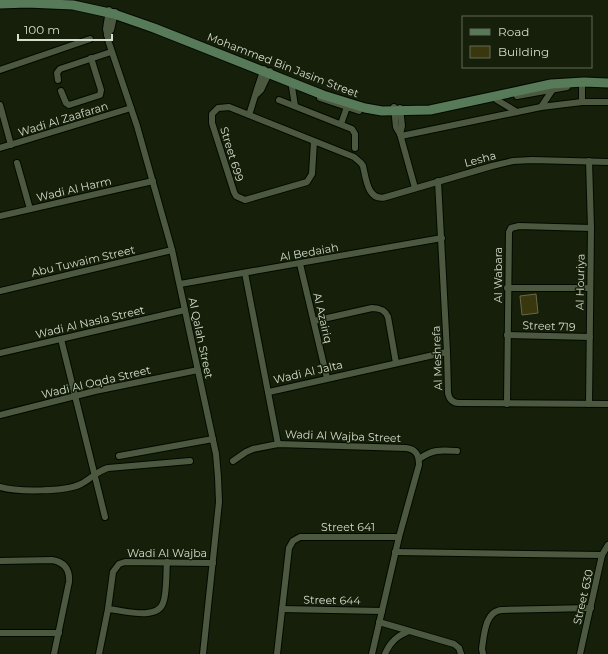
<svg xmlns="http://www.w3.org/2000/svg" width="608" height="654" font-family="Montserrat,sans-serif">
  <rect width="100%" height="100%" fill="#151f09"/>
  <!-- building -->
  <path fill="#39370d" stroke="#69684b" d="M536,294L538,313L522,315L520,296Z"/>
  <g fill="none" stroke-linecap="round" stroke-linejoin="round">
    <!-- street casing -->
    <g stroke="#030900" stroke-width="8">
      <g id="street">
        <path d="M109,10L106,29L109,43L137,126L172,250L216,454L218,477L219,502L203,654"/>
        <path d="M107,35L111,30L115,12"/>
        <path d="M0,70L90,39"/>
        <path d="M58,80L57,73L60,69L111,52"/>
        <path d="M582,86V102"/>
        <path d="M292,87L295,106"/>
        <path d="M61,91L66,103L69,105L100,95L101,90L91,58"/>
        <path d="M257,94L261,90L270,71"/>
        <path d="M517,96L567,87"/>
        <path d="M320,98L359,111"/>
        <path d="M279,100L352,129L355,134V148"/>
        <path d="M497,100L517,112"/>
        <path d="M0,105L11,145"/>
        <path d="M394,107L396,127L400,134L415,188"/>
        <path d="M541,107L553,89"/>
        <path d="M249,115C254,100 258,84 264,69"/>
        <path d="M341,124L347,107"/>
        <path d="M400,134L402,126L400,108"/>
        <path d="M401,136L541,107L582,102H608"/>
        <path d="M314,141L312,174L307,182L245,200L236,196L234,192L212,123V114L218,108L229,107L354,157L361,163L363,166C366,179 368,202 386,197L492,166L513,161L532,160L608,162"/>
        <path d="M0,148L131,108"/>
        <path d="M17,163L30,209"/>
        <path d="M438,181L447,352L448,393C449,399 453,403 459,403L608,404"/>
        <path d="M0,216L153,181"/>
        <path d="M300,264L327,378"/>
        <path d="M245,273L278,444"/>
        <path d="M180,284L442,238"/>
        <path d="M507,288H590"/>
        <path d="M0,291L172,250"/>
        <path d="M314,321L372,308C380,308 385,310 388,317L396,363"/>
        <path d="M507,335L590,337"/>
        <path d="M61,339L105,517"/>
        <path d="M0,353L185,310"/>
        <path d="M269,392L447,352"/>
        <path d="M507,404L509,232L511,228L519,226L591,228"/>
        <path d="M589,404L591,228L589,161"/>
        <path d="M0,415L95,391L198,370"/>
        <path d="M119,456L213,439"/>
        <path d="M419,459C433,449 441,450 457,451"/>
        <path d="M233,461L246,452L253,449L278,444L406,448C416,449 419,455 419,465L399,537L372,654"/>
        <path d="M0,487C17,492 65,492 81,484C91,479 97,471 108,468L190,461"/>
        <path d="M395,552L602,555"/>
        <path d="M0,561L52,560C64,562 70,569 69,582L54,654"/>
        <path d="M108,609C122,610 157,621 163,603C167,593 166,574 167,562"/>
        <path d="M282,609L382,611"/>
        <path d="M379,622L454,644L459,648L461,654"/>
        <path d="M0,633H59"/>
        <path d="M99,654L108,609L113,572L119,564L125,562L213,563"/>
        <path d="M277,654L289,548L293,541L300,537H399"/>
        <path d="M385,654C390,642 397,636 409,631"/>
        <path d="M483,654L482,649C484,635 485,611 502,610L591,608"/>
        <path d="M580,654L602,555L608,545"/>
      </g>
    </g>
    <!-- secondary casing -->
    <g stroke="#030900" stroke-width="11">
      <path id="secondary" d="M0,4L27,3L73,5L114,14L154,28L323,95L365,108L382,111L430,110L551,84L584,82L608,83"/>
    </g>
    <!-- street -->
    <use href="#street" stroke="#4c5940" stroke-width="6"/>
    <!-- secondary -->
    <use href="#secondary" stroke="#577a58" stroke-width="9"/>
  </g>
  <g text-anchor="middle" stroke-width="3" stroke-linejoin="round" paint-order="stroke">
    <!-- street labels -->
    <g font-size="11" fill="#d5ddce" stroke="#151f09">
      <text transform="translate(283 65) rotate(21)" y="4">Mohammed Bin Jasim Street</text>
      <text transform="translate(63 119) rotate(-17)" y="4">Wadi Al Zaafaran</text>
      <text transform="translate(232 154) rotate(73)" y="4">Street 699</text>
      <text transform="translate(480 159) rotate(-15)" y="4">Lesha</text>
      <text transform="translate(74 189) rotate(-13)" y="4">Wadi Al Harm</text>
      <text transform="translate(309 252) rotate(-10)" y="4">Al Bedaiah</text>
      <text transform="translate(83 261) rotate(-13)" y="4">Abu Tuwaim Street</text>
      <text transform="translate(498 275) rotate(-90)" y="4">Al Wabara</text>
      <text transform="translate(580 282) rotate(-89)" y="4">Al Houriya</text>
      <text transform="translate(323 318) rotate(77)" y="4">Al Azairiq</text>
      <text transform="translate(90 322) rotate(-13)" y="4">Wadi Al Nasla Street</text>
      <text transform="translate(549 326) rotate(2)" y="4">Street 719</text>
      <text transform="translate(201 338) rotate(78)" y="4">Al Qalah Street</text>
      <text transform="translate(437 358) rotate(-92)" y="4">Al Meshrefa</text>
      <text transform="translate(308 372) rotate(-13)" y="4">Wadi Al Jalta</text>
      <text transform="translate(96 382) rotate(-13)" y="4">Wadi Al Oqda Street</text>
      <text transform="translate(343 436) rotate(2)" y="4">Wadi Al Wajba Street</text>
      <text x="348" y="531">Street 641</text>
      <text x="167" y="557">Wadi Al Wajba</text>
      <text transform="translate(583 597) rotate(-77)" y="4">Street 630</text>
      <text transform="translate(332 600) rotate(1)" y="4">Street 644</text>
    </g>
  </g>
  <!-- legend -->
  <rect x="462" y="16" width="130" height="52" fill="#151f09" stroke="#626b58"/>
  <rect x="470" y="29" width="20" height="6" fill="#577a58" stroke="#626b58"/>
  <text x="498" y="36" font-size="12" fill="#d5ddce">Road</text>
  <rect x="470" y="46" width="20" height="12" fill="#39370d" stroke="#626b58"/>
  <text x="498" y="56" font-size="12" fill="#d5ddce">Building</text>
  <!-- scale -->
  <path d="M18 34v6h94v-6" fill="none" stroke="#d5ddce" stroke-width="2"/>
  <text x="24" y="34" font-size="12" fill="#d5ddce" stroke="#151f09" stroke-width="3" paint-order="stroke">100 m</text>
</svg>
